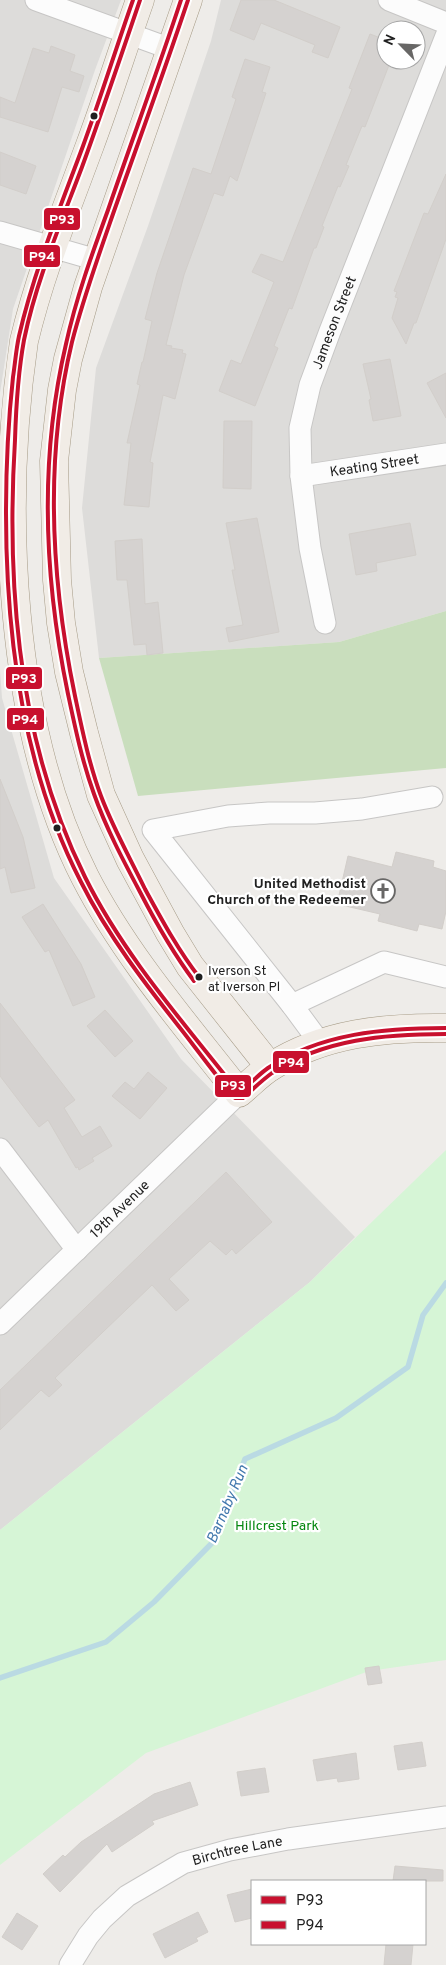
<svg xmlns="http://www.w3.org/2000/svg" width="446" height="1965" font-family="Overpass,sans-serif">
  <rect width="100%" height="100%" fill="#eeece9"/>
  <!-- residential -->
  <g fill="#dddcda" fill-rule="evenodd">
    <path d="M0,0H121L95,70L13,309L0,393Z"/>
    <path d="M221,0H446V611L339,642L99,658L82,508L96,368L148,226L211,41ZM386,30H416V60H386Z"/>
    <path d="M0,671L2,698L54,878L181,1059L355,1237L310,1282L0,1530Z"/>
  </g>
  <!-- forest -->
  <path fill="#c9debd" d="M446,611V768L138,796L99,658L339,642Z"/>
  <!-- park -->
  <path fill="#d6f5d6" d="M446,1150V1660L369,1671L146,1753L0,1865V1530L310,1282Z"/>
  <g fill="none" stroke-linecap="round" stroke-linejoin="round">
    <!-- stream -->
    <path stroke="#badae3" stroke-width="5.5" d="M0,1678L106,1642L154,1602L212,1543L245,1459L336,1418L408,1367L423,1315L446,1283"/>
  </g>
  <!-- building -->
  <g fill="#d5d2d0" stroke="#d2ceca">
    <path d="M241,0H274L340,27L328,58L312,52L315,45L261,23L254,40L230,30Z"/>
    <path d="M370,34L386,40V60H391L365,127L362,126L346,165L349,166L340,187L338,186L322,226L324,227L316,248H314L292,309L289,308L274,346L278,348L255,406L219,391L231,360L241,364L274,282L252,272L261,254L283,262L352,89L349,88Z"/>
    <path d="M51,46L75,55L70,71L84,76L79,92L62,87L48,132L0,117V97L15,103L33,48L49,53Z"/>
    <path d="M245,59L270,67L262,92L266,93L237,181L230,176L223,196L214,193L184,275L166,345L172,346L171,348L183,350L182,353L186,354L175,399L163,395L150,462L153,463L149,507L124,505L131,443H127L140,385L137,384L142,362H143L152,321L145,319L157,273L193,168L211,174L236,99L232,97Z"/>
    <path d="M0,152L36,166L26,194L0,185Z"/>
    <path d="M446,174V239L416,323H414L406,344L392,318L398,298L395,297L397,292L394,291L424,213L428,214Z"/>
    <path d="M390,359L401,416L373,421L369,400L371,399L363,364Z"/>
    <path d="M446,373V418L427,383Z"/>
    <path d="M224,421H252L251,489L223,488Z"/>
    <path d="M257,518L279,632L229,642L226,628L243,625L232,570H235L226,523Z"/>
    <path d="M410,523L416,555L376,563L377,571L356,575L349,534Z"/>
    <path d="M142,539L145,604L158,602L163,653L147,655L146,644L134,645L127,580H117L115,541Z"/>
    <path d="M0,779L23,837L35,888L11,893L5,867L0,869Z"/>
    <path d="M396,852L434,861L433,867L446,871V911L442,929L419,924L417,931L378,921L380,914L337,904L348,856L392,867Z"/>
    <path d="M43,904L81,964L95,997L73,1006L49,950L45,952L22,917Z"/>
    <path d="M0,1003L75,1100L64,1108L82,1137L100,1126L112,1146L92,1158L94,1161L79,1170L78,1167L76,1168L48,1120L39,1127L0,1076Z"/>
    <path d="M105,1010L133,1041L115,1057L87,1026Z"/>
    <path d="M148,1072L167,1088L140,1119L112,1096L125,1082L134,1089Z"/>
    <path d="M226,1172L272,1222L236,1254L232,1249L226,1255L210,1241L169,1279L189,1300L176,1311L152,1285L55,1378L62,1385L49,1397L41,1390L0,1430V1390Z"/>
    <path d="M379,1666L382,1683L368,1685L365,1668Z"/>
    <path d="M422,1742L426,1766L398,1770L394,1746Z"/>
    <path d="M356,1753L359,1779L338,1782L337,1778L317,1781L313,1760Z"/>
    <path d="M265,1768L269,1792L241,1796L237,1772Z"/>
    <path d="M190,1782L198,1805L152,1821L154,1824L112,1852L107,1844L60,1892L43,1874L63,1855L65,1857L81,1842L154,1794Z"/>
    <path d="M395,1866L443,1870V1881H393Z"/>
    <path d="M252,1889V1918L235,1922L227,1895Z"/>
    <path d="M198,1912L208,1932L196,1938L198,1941L165,1958L153,1934Z"/>
    <path d="M17,1913L38,1926L22,1950L2,1937Z"/>
    <path d="M386,1944H413L411,1965H384Z"/>
  </g>
  <g fill="none" stroke-linecap="round" stroke-linejoin="round">
    <!-- minor casing -->
    <g stroke="#c7c6c5" stroke-width="23">
      <g id="minor">
        <path d="M36,0L171,49"/>
        <path d="M389,0L446,23"/>
        <path d="M0,232L97,260"/>
        <path id="s1" d="M301,476L446,454"/>
        <path id="s2" d="M325,623L310,548L301,476L300,428L310,385L330,331L446,36"/>
        <path d="M292,1005L384,962L446,977"/>
        <path d="M320,1043L292,1005L153,830L228,816L269,813H315L362,809L432,797"/>
        <path d="M0,1149L77,1250"/>
        <path id="s3" d="M0,1324L239,1093"/>
        <path id="s4" d="M70,1965L88,1936L102,1919L127,1896L183,1863L230,1850L288,1839L446,1817"/>
      </g>
    </g>
    <!-- major casing -->
    <g stroke="#a59a85" stroke-width="29">
      <g id="major">
        <path d="M140,0C123,48 108,97 90,145C66,210 40,274 24,341C0,505 8,726 85,877C125,955 185,1024 239,1093C250,1084 260,1073 272,1066C324,1033 385,1027 446,1028"/>
        <path d="M188,0L88,287L68,359L62,390L54,461L57,580L61,623L69,672L84,733L101,795L130,859L170,933L190,966L270,1067"/>
      </g>
    </g>
    <!-- minor -->
    <use href="#minor" stroke="#fcfcfc" stroke-width="21"/>
    <!-- major -->
    <use href="#major" stroke="#f1ece6" stroke-width="28"/>
    <!-- bus-1 casing -->
    <g stroke="#fff" stroke-width="8">
      <g id="bus-1">
        <path d="M140,0C121,56 102,112 82,167C61,223 36,281 24,340C18,373 16,407 15,440C6,586 19,744 85,877C124,956 185,1024 239,1093C249,1085 258,1075 268,1068C321,1033 385,1028 446,1028"/>
        <path d="M188,0C164,72 138,143 113,214C98,257 83,299 72,342C44,459 51,580 75,696C82,729 89,764 101,796C113,828 130,858 145,889C162,920 178,950 199,977"/>
      </g>
    </g>
    <!-- bus-2 casing -->
    <g stroke="#fff" stroke-width="8">
      <g id="bus-2">
        <path d="M133,0C116,48 101,97 83,146C60,208 34,271 19,336C16,350 15,364 13,377C8,423 6,468 6,513C6,637 23,770 81,882C108,936 146,985 184,1033C201,1055 217,1077 235,1098H243C252,1090 261,1081 272,1073C323,1039 386,1034 446,1034"/>
        <path d="M181,0C158,70 132,140 108,210C92,254 76,298 66,344C39,459 44,578 68,694C75,727 82,761 94,794C106,828 123,860 140,892C156,923 173,953 194,981"/>
      </g>
    </g>
    <!-- bus-1 -->
    <use href="#bus-1" stroke="#c8102e" stroke-width="4"/>
    <!-- bus-2 -->
    <use href="#bus-2" stroke="#c8102e" stroke-width="4"/>
  </g>
  <!-- icons -->
  <defs>
    <g id="church-ring" transform="scale(1.25)"><circle r="9.5" fill="#fff" stroke="#686766" stroke-width="1.5"/><path d="M-1.2-6h2.4v3.5h3.3v2.4h-3.3V6h-2.4V-.1h-3.3v-2.4h3.3Z" fill="#686766"/></g>
  </defs>
  <g fill-rule="evenodd">
    <use href="#church-ring" x="383" y="891"/>
  </g>
  <!-- markers -->
  <g fill="#202020" stroke="#fff" stroke-width="2">
    <circle cx="94" cy="116" r="4.5"/>
    <circle cx="57" cy="828" r="4.5"/>
    <circle cx="199" cy="977" r="4.5"/>
  </g>
  <g text-anchor="middle" stroke-width="4.5" stroke-linejoin="round" paint-order="stroke">
    <!-- bus labels -->
    <g font-size="13" fill="#202020" stroke="#fff" text-anchor="start">
      <text x="208" y="975">Iverson St<tspan x="208" dy="16">at Iverson Pl</tspan></text>
    </g>
    <!-- street labels -->
    <g font-size="14" fill="#202020" stroke="#fff">
      <text dy="5" stroke="none"><textPath href="#s2" startOffset="308">Jameson Street</textPath></text>
      <text dy="5" stroke="none"><textPath href="#s1" startOffset="74">Keating Street</textPath></text>
      <text dy="5" stroke="none"><textPath href="#s3" startOffset="166">19th Avenue</textPath></text>
      <text dy="5" stroke="none"><textPath href="#s4" startOffset="211">Birchtree Lane</textPath></text>
    </g>
    <!-- poi labels -->
    <g font-size="14" font-weight="bold" fill="#202020" stroke="#fff" text-anchor="end">
      <text x="366" y="888">United Methodist<tspan x="366" dy="16">Church of the Redeemer</tspan></text>
    </g>
    <!-- park labels -->
    <g font-size="14" fill="#058710" stroke="#fff">
      <text x="277" y="1530">Hillcrest Park</text>
    </g>
    <!-- water labels -->
    <g font-size="15" font-style="italic" fill="#4379ae" stroke="#fff">
      <text transform="translate(227 1504) rotate(-67)" y="5">Barnaby Run</text>
    </g>
  </g>
  <g stroke="#fff" stroke-width="2">
    <rect x="43" y="207" width="38" height="24" rx="5" fill="#c8102e"/>
    <rect x="23" y="244" width="38" height="24" rx="5" fill="#c8102e"/>
    <rect x="5" y="666" width="38" height="24" rx="5" fill="#c8102e"/>
    <rect x="6" y="707" width="39" height="24" rx="5" fill="#c8102e"/>
    <rect x="272" y="1050" width="38" height="24" rx="5" fill="#c8102e"/>
    <rect x="214" y="1074" width="38" height="24" rx="5" fill="#c8102e"/>
  </g>
  <g font-size="14" text-anchor="middle" font-weight="bold" fill="#fff">
    <text x="62" y="224">P93</text>
    <text x="42" y="261">P94</text>
    <text x="24" y="683">P93</text>
    <text x="25" y="724">P94</text>
    <text x="291" y="1067">P94</text>
    <text x="233" y="1090">P93</text>
  </g>
  <!-- legend -->
  <rect x="251" y="1880" width="175" height="65" fill="#ffffff" stroke="#a6a6a6"/>
  <rect x="261" y="1896" width="25" height="8" fill="#c8102e" stroke="#a6a6a6"/>
  <text x="296" y="1905" font-size="15" fill="#202020">P93</text>
  <rect x="261" y="1921" width="25" height="8" fill="#c8102e" stroke="#a6a6a6"/>
  <text x="296" y="1930" font-size="15" fill="#202020">P94</text>
  <!-- north arrow -->
  <g transform="translate(401 45) rotate(294)"><circle r="24" fill="#ffffff" stroke="#a6a6a6"/>
  <path d="M0-4L9 19L0 12L-9 19Z" fill="#686766"/>
  <text y="-8" font-size="14" font-weight="bold" text-anchor="middle" fill="#202020">N</text>
  </g>
</svg>
